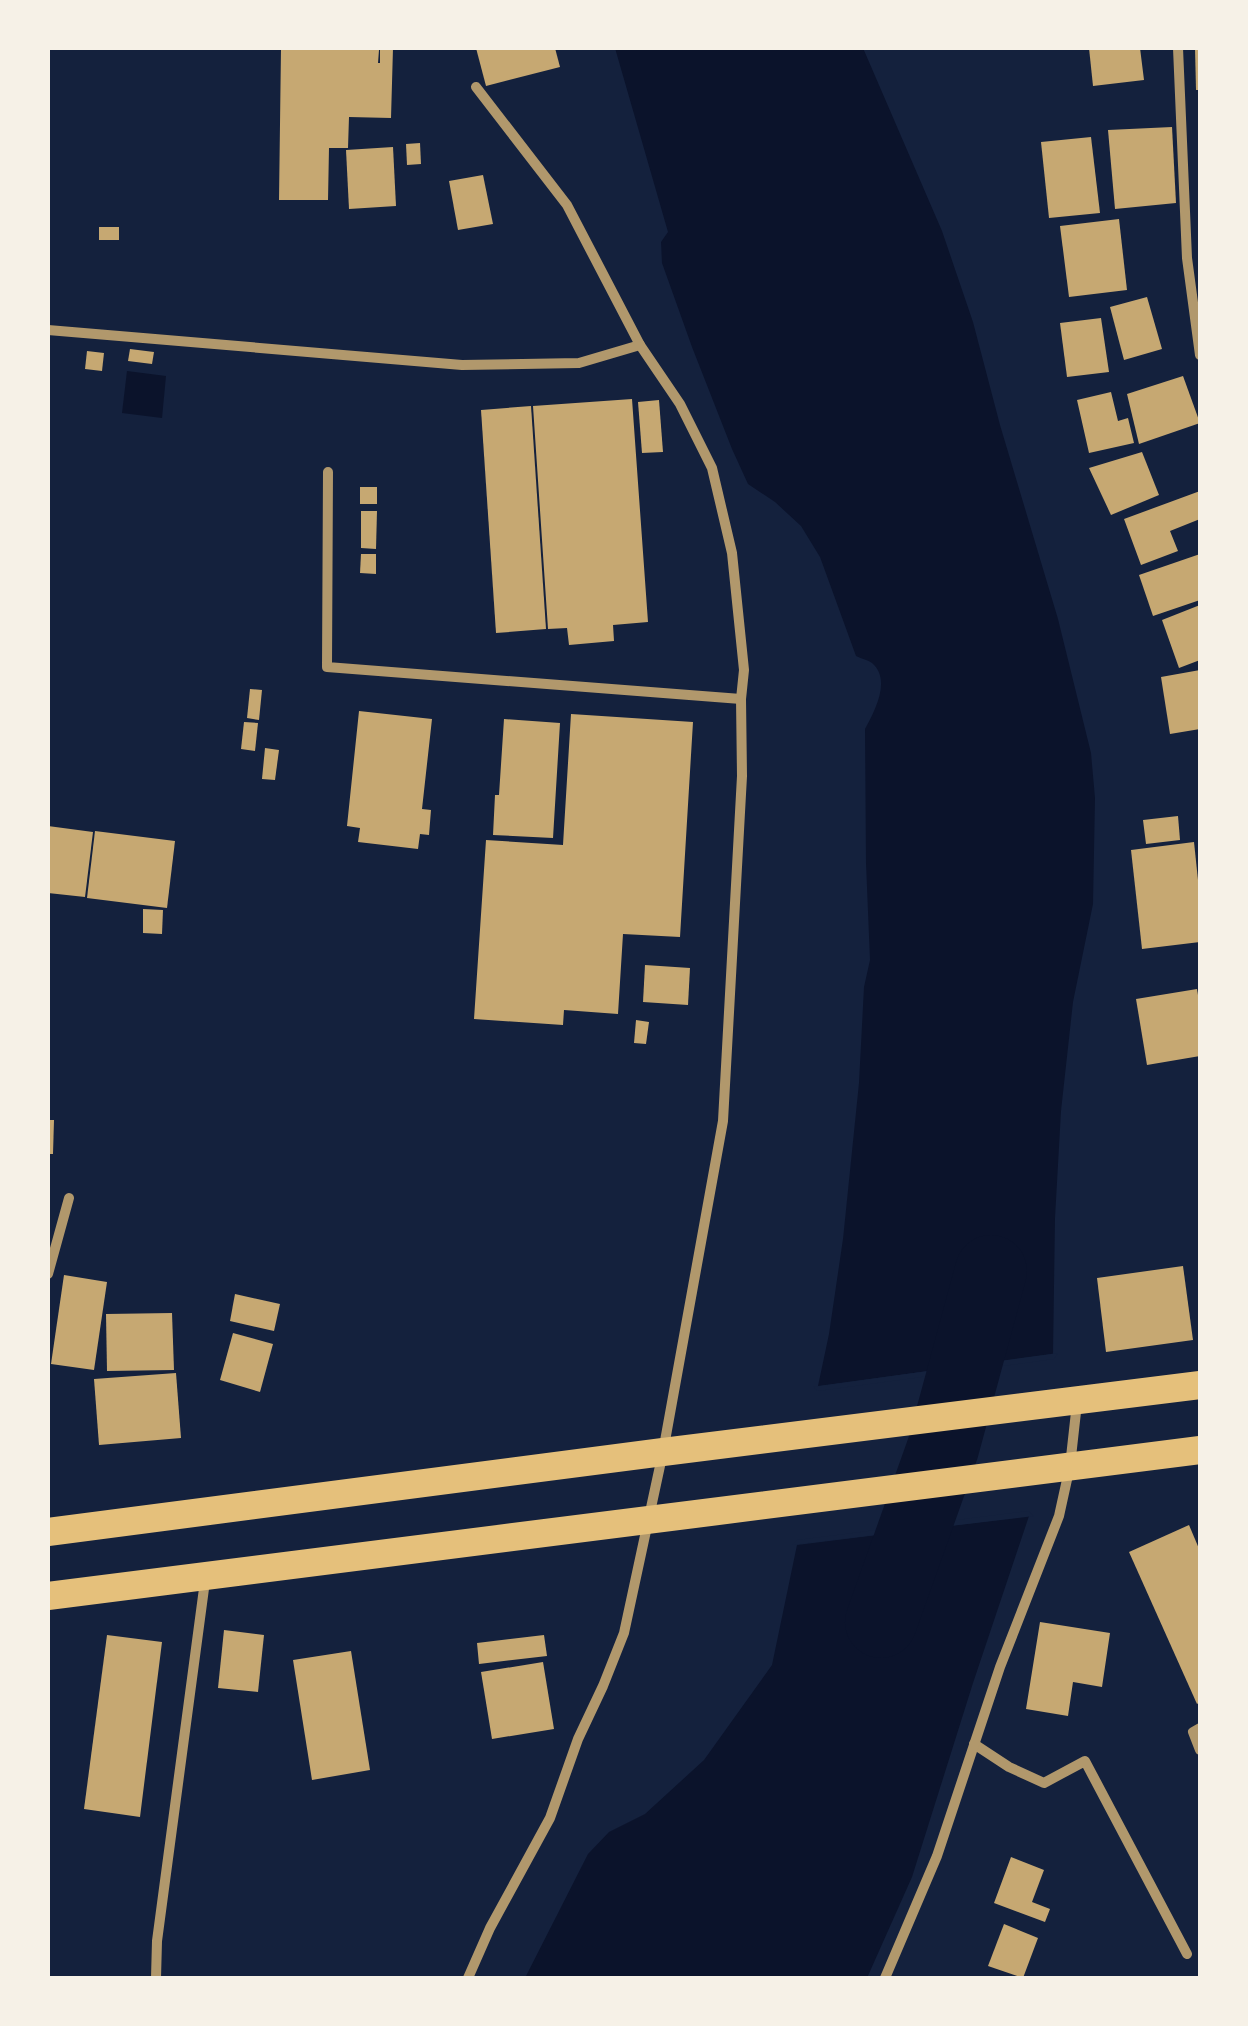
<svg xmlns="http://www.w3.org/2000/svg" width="1248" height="2026" font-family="'Asap Condensed',sans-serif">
  <rect width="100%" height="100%" fill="#14213d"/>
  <!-- water -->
  <g fill="#0b132b">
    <path d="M615,48H863L942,231L973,322L1000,425L1058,619L1091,753L1095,798L1093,904L1073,1002L1061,1111L1055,1218L1053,1354L818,1386L829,1334L843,1239L859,1083L864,987L870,960L866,863L865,729C874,712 892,680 872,663C868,660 862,659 856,656L820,557L801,526L775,502L748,484L732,449L692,347L662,263L661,242L668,232Z"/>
    <path d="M127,371L166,376L162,418L122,413Z"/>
    <path d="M1029,1516L973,1683L912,1877L867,1978H525L588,1854L609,1832L645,1814L704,1760L772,1665L797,1545Z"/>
  </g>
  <!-- pier -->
  <g fill="#14213d">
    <path d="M1058,1353L1054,1359L818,1391L813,1387Z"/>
    <path d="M1028,1511L1034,1516L792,1545L797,1540Z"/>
  </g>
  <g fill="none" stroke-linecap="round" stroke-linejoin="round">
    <!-- river -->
    <path stroke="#0b132b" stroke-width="72" d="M881,1622L943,1448L991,1271"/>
  </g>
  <!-- building -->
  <g fill="#c6a872">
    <path d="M281,48H359V50H379L378,63H380V48H393L391,118L349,117L348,148H329L328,200H279Z"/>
    <path d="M476,48H555L560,67L486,86Z"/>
    <path d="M1089,48H1140L1144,80L1093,86Z"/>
    <path d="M1195,48H1200V90H1196Z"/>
    <path d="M1172,127L1176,203L1115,209L1108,130Z"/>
    <path d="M1091,137L1100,213L1049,218L1041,142Z"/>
    <path d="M420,143L421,164L407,165L406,144Z"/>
    <path d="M393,147L396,206L349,209L346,150Z"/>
    <path d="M483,175L493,224L458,230L449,181Z"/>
    <path d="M1119,219L1127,290L1069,297L1060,226Z"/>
    <rect x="99" y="227" width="20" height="13"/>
    <path d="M1147,297L1162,349L1124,360L1110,307Z"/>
    <path d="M1101,318L1109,372L1067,377L1060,323Z"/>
    <path d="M130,349L154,352L152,364L128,361Z"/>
    <path d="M87,351L104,353L102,371L85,369Z"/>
    <path d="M1183,376L1200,423L1139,444L1127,394Z"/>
    <path d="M1111,392L1118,421L1128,418L1134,443L1089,453L1077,400Z"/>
    <path d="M632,399L648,622L613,625L614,641L569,645L567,628L548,629L533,406Z"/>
    <path d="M659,400L663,452L642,453L638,402Z"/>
    <path d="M531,406L546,629L496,633L481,410Z"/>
    <path d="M1142,452L1159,495L1111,515L1089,468Z"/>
    <rect x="360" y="487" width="17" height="17"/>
    <path d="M1200,491V519L1170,531L1178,551L1141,565L1124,519Z"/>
    <path d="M361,511H377L376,549L361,548Z"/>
    <path d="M361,554H376V574L360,573Z"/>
    <path d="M1200,554V600L1153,616L1139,575Z"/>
    <path d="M1200,605V660L1179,668L1162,620Z"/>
    <path d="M1200,670V729L1170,734L1161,677Z"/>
    <path d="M250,689L262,690L259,720L247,718Z"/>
    <path d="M359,711L432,719L422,809L431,810L429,835L420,834L418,849L358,842L360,828L347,826Z"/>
    <path d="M571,714L693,722L680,937L623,934L618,1014L564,1010L563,1025L474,1019L486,840L563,845Z"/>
    <path d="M504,719L560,723L553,838L493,835L495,795H499Z"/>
    <path d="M244,722L258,723L255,751L241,749Z"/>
    <path d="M265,748L279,750L275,780L262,779Z"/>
    <path d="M1178,816L1180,840L1146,844L1143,820Z"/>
    <path d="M48,826L93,832L85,897L48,893Z"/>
    <path d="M95,831L175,841L167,908L87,898Z"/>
    <path d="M1194,842L1200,899V942L1142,949L1131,850Z"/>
    <path d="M143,909L163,910L162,934L143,933Z"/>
    <path d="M645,965L690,968L688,1005L643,1002Z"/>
    <path d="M1197,989L1200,1007V1056L1147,1065L1136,999Z"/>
    <path d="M636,1020L649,1022L646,1044L634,1043Z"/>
    <path d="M48,1120H54L53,1154H48Z"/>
    <path d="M1183,1266L1193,1340L1106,1352L1097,1278Z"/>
    <path d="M64,1275L107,1282L94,1370L51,1364Z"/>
    <path d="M235,1294L280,1304L274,1331L230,1321Z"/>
    <path d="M172,1313L174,1370L107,1371L106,1314Z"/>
    <path d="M233,1333L273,1344L260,1392L220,1380Z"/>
    <path d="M176,1373L181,1438L99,1445L94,1379Z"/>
    <path d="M1189,1525L1200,1551V1702L1197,1704L1129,1552Z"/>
    <path d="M1040,1622L1110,1633L1102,1687L1073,1682L1068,1716L1026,1709Z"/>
    <path d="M224,1630L264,1635L258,1692L218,1688Z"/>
    <path d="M107,1635L162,1642L140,1817L84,1809Z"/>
    <path d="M544,1635L547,1656L479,1664L477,1643Z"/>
    <path d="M351,1651L370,1770L312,1780L293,1660Z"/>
    <path d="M543,1662L554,1729L492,1739L481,1672Z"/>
    <path d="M1011,1857L1044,1870L1032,1902L1050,1909L1045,1922L994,1903Z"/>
    <path d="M1004,1924L1038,1938L1023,1978L988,1966Z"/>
  </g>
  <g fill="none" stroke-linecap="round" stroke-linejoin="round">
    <!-- minor -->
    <g stroke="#b1986c" stroke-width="10">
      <path d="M1178,48L1187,258L1200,355"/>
      <path d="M48,330L462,365L579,363L640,345"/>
      <path d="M328,472L327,667L741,699"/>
      <path d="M48,1274L69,1198"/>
      <path d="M1200,1728L1193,1732L1200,1750"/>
      <path d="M974,1744L1009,1767L1044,1783L1085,1761L1187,1954"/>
      <path d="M156,1978L157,1941L205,1581"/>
      <path d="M468,1978L490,1928L550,1818L578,1739L603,1686L624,1633L663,1452L723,1121L742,776L741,699L744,670L732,553L712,468L680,404L640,345L567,205L476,87"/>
      <path d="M885,1978L937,1856L1000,1667L1059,1516L1070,1466L1077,1403"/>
    </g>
    <!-- trunk -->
    <g stroke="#e5c07b" stroke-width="28">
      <path d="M48,1532L663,1452L1200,1385"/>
      <path d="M48,1596L1200,1450"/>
    </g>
  </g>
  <!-- border -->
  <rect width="1248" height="2026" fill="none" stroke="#f6f1e7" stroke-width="100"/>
</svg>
